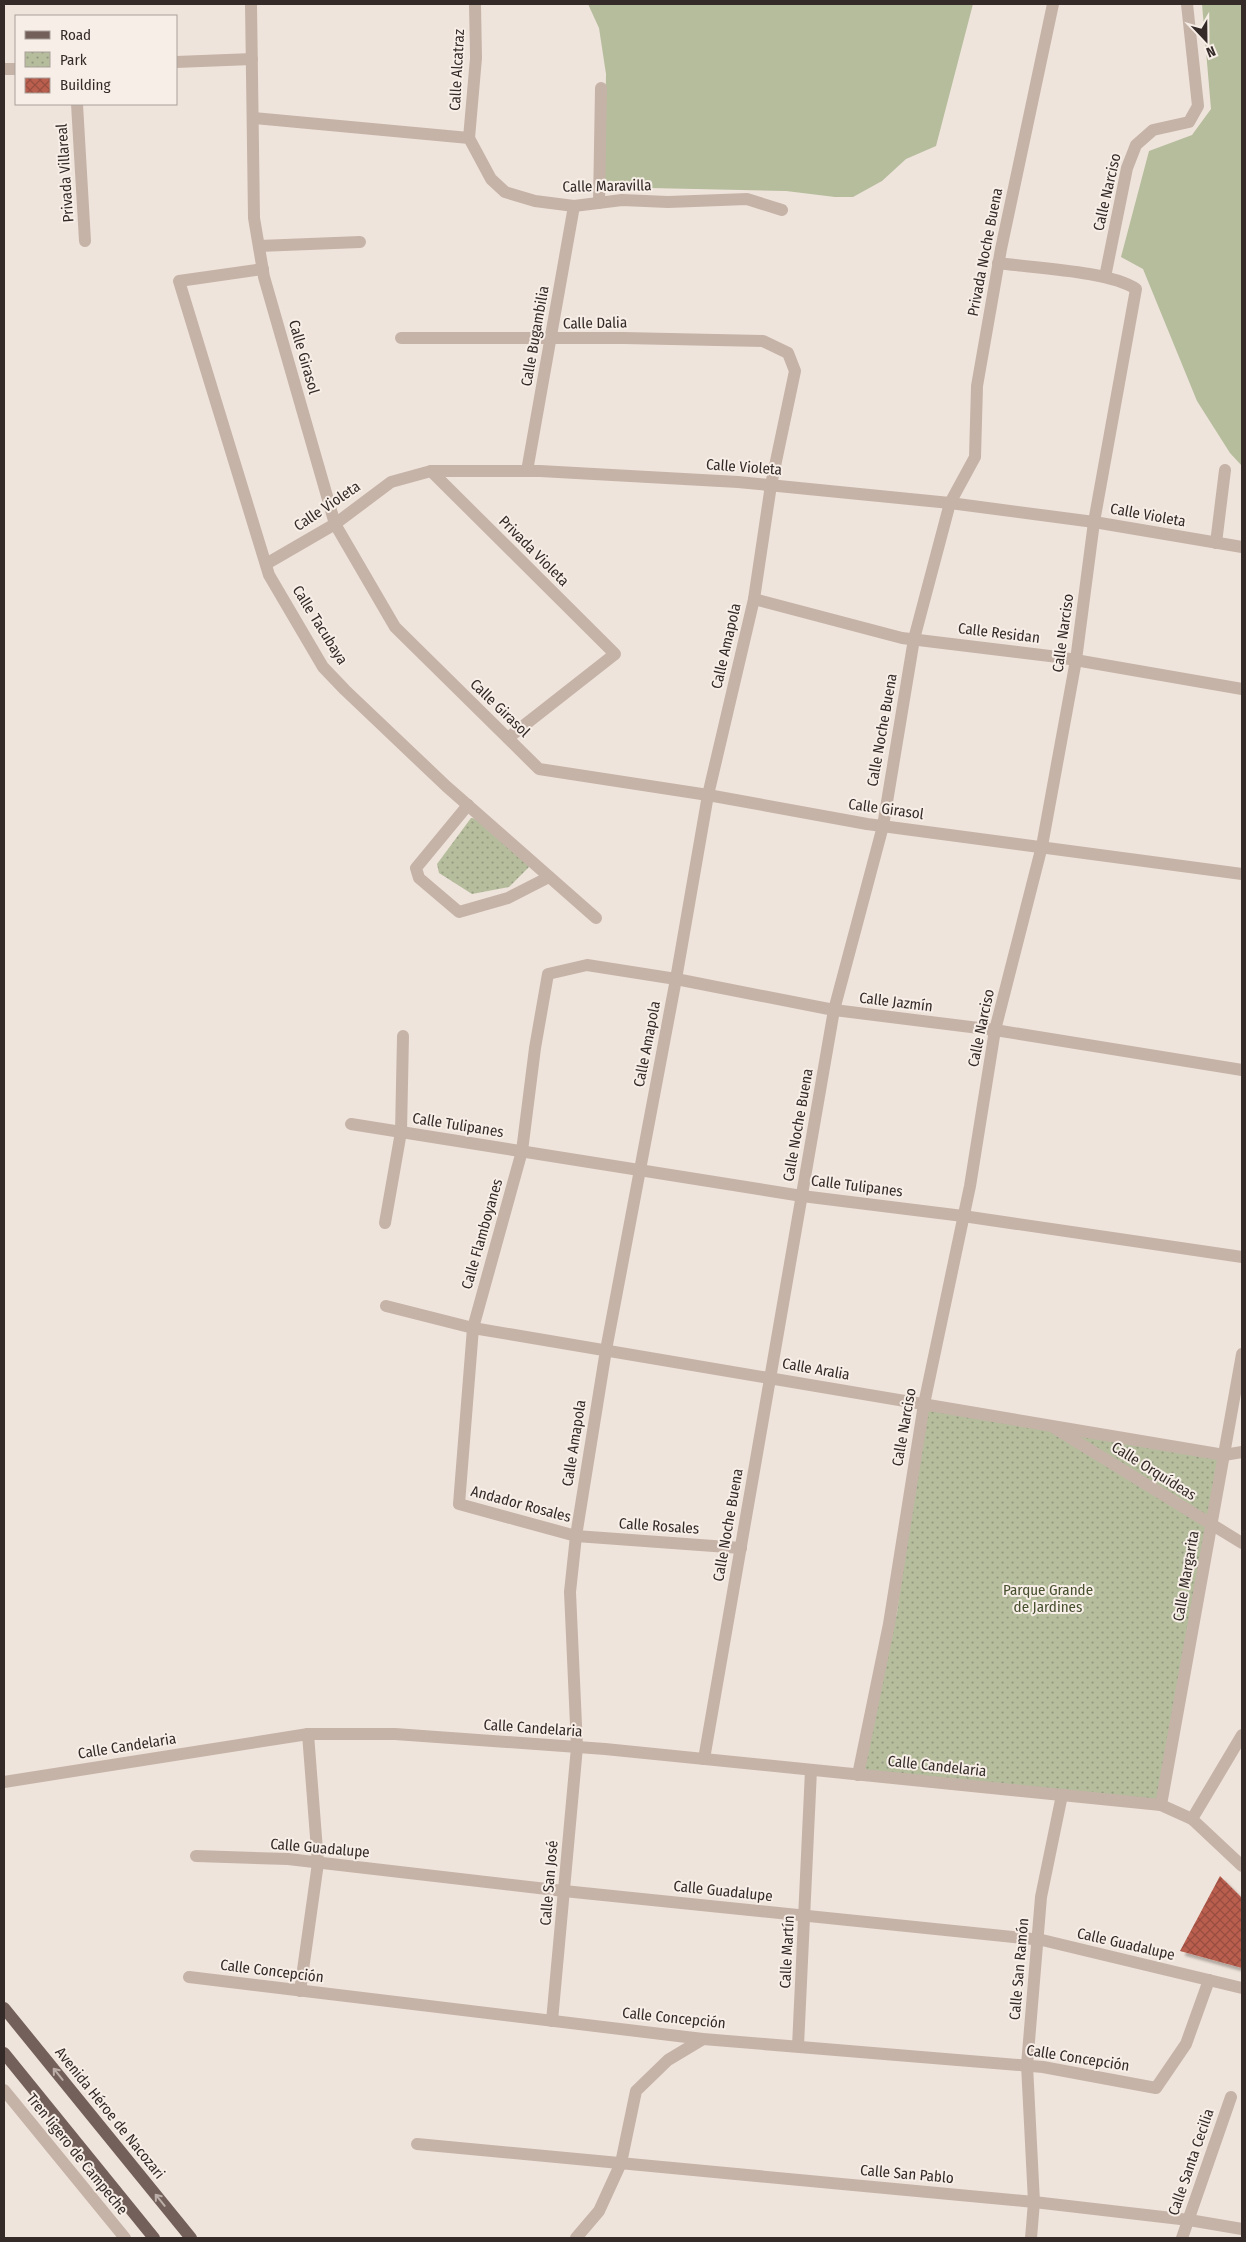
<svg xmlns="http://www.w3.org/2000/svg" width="1246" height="2242" font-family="'Fira Sans Condensed',sans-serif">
  <defs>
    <pattern id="park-dots" width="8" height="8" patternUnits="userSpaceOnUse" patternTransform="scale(1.25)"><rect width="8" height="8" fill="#b5bd9d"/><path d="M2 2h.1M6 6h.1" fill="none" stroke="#949a80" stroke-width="1.8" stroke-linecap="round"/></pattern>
    <pattern id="building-cross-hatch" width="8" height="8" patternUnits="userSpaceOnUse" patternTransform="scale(1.25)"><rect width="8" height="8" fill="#ba5e4e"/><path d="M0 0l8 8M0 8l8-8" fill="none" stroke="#984e41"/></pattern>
    <filter id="shadow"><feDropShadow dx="4.5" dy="4.5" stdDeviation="1" flood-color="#0004"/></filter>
  </defs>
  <rect width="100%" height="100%" fill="#efe4db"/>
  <!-- grass -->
  <g fill="#b5bd9d">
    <path d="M588,4H973L936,146L906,159L882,181L853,197H835L786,191L604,187L606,74L599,28Z"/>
    <path d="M1202,4H1242V466L1230,453L1197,401L1143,269L1121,257L1149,151L1192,135L1211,109Z"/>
  </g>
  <!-- park -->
  <g fill="url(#park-dots)">
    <path d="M471,818L481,819L530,866L509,887L472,894L439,873L437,864Z"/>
    <path d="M924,1404L1224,1455L1161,1805L858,1775L897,1612Z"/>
  </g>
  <!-- building -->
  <path fill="url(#building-cross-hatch)" filter="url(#shadow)" d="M1220,1876L1242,1898V1968L1180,1951Z"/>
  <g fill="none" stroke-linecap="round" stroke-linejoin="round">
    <!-- minor -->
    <g stroke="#c6b3a8" stroke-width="12">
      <path d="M251,4L254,218L264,277L335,524L395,627L539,769L708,795L867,824L1242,874"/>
      <path d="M176,62L252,59"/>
      <path d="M4,69H16"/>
      <path d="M77,104L85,241"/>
      <path d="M253,118L469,138L491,179L505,192L535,201L574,206L622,200L668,202L747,199L782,210"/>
      <path d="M469,138L476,58L475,4"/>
      <path d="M599,203L601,88"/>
      <path d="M259,246L360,242"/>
      <path d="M263,269L179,281L269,575L323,667L345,690L446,786L596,918"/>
      <path d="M1105,277L1127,168L1136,145L1153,130L1189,122L1198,106L1187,4"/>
      <path d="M401,338H624L763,341L788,353L795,371L771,485L754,599L708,795L676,979L606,1350L576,1536L570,1592L577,1747L552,2021"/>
      <path d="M431,471L615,654L508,738"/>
      <path d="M527,471L574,206"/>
      <path d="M1216,543L1225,470"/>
      <path d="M266,564L335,524L391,482L431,471H540L738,482L950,503L1094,522L1242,547"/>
      <path d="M754,599L902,638L1058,657L1242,689"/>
      <path d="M468,805L416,868L419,878L459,912L508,898L549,877"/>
      <path d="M351,1124L802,1196L963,1216L1242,1257"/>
      <path d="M385,1223L401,1132L403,1036"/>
      <path d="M386,1306L473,1328L1224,1455L1242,1452"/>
      <path d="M1056,1429L1242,1543"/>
      <path d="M741,1548L576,1536L459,1504L473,1328L522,1151L535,1048L548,974L587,965L676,979L834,1010L995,1030L1242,1070"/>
      <path d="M704,1759L834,1010L883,826L914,639L950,503L975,457L977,386L1001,249L1053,4"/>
      <path d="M858,1775L889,1624L924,1404L970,1186L995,1030L1042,846L1076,660L1094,522L1136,289C1110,271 1033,268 998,263"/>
      <path d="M4,1782L308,1734H395L605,1749L1161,1805L1192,1819L1242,1866"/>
      <path d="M1161,1805L1242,1354"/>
      <path d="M1192,1819L1242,1735"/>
      <path d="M196,1856L288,1859L564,1891L1042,1940L1242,1988"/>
      <path d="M189,1977L703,2039L1043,2067L1156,2088L1186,2044L1209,1980"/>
      <path d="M300,1991L318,1863L308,1734"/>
      <path d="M798,2046L811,1770"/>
      <path d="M4,2090L125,2238"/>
      <path d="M417,2144L1034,2202L1189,2220L1242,2229"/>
      <path d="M576,2238L599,2211L621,2163L636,2091L668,2060L703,2039"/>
      <path d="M1031,2238L1034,2202L1027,2065L1041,1897L1062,1795"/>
      <path d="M1182,2238L1231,2097"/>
    </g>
    <!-- major -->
    <g stroke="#74605a" stroke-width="12">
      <path d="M4,2008L191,2238"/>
      <path d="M4,2053L154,2238"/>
    </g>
  </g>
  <!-- one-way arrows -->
  <defs><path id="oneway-shaft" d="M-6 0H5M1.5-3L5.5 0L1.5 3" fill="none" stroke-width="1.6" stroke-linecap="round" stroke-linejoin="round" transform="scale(1.25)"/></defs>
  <g stroke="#bcaea8">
    <use href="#oneway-shaft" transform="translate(58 2074) rotate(-129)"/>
    <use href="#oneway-shaft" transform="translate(160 2200) rotate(-129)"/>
  </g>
  <g text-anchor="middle" stroke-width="4" stroke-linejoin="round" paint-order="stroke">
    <!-- street labels -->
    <g font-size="15" fill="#342a28" stroke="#f7eee7">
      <text transform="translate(457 70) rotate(-87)" y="5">Calle Alcatraz</text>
      <text transform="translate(65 173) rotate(-94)" y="5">Privada Villareal</text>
      <text transform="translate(607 186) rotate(-1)" y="5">Calle Maravilla</text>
      <text transform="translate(1107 192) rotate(-77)" y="5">Calle Narciso</text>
      <text transform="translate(985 252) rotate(-79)" y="5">Privada Noche Buena</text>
      <text transform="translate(595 323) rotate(-1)" y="5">Calle Dalia</text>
      <text transform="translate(535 336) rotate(-80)" y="5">Calle Bugambilia</text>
      <text transform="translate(304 357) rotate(74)" y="5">Calle Girasol</text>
      <text transform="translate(744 467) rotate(4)" y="5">Calle Violeta</text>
      <text transform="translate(327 506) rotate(-34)" y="5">Calle Violeta</text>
      <text transform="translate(1148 515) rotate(10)" y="5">Calle Violeta</text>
      <text transform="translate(534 551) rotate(45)" y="5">Privada Violeta</text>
      <text transform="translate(320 625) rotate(58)" y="5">Calle Tacubaya</text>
      <text transform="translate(999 633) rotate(7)" y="5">Calle Residan</text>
      <text transform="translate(1063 633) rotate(-82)" y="5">Calle Narciso</text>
      <text transform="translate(726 646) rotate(-77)" y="5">Calle Amapola</text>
      <text transform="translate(500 708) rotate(44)" y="5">Calle Girasol</text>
      <text transform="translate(882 730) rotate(-80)" y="5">Calle Noche Buena</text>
      <text transform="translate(886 809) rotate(8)" y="5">Calle Girasol</text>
      <text transform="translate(896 1002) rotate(7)" y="5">Calle Jazmín</text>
      <text transform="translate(981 1028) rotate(-78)" y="5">Calle Narciso</text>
      <text transform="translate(647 1044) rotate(-79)" y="5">Calle Amapola</text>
      <text transform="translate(458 1125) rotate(9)" y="5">Calle Tulipanes</text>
      <text transform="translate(798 1125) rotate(-80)" y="5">Calle Noche Buena</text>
      <text transform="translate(857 1186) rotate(7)" y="5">Calle Tulipanes</text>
      <text transform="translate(482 1234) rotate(-74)" y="5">Calle Flamboyanes</text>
      <text transform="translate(816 1369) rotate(10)" y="5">Calle Aralia</text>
      <text transform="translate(904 1427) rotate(-80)" y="5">Calle Narciso</text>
      <text transform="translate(574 1443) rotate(-81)" y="5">Calle Amapola</text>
      <text transform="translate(1154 1471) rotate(32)" y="5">Calle Orquídeas</text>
      <text transform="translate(521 1504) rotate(15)" y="5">Andador Rosales</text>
      <text transform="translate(728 1525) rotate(-80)" y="5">Calle Noche Buena</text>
      <text transform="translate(659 1526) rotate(4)" y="5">Calle Rosales</text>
      <text transform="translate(1186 1576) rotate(-80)" y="5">Calle Margarita</text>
      <text transform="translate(533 1728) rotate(4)" y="5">Calle Candelaria</text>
      <text transform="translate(127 1746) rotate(-9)" y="5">Calle Candelaria</text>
      <text transform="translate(937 1766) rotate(6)" y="5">Calle Candelaria</text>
      <text transform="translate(320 1848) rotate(5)" y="5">Calle Guadalupe</text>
      <text transform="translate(549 1883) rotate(-85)" y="5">Calle San José</text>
      <text transform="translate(723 1891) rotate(6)" y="5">Calle Guadalupe</text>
      <text transform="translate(1126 1944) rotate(13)" y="5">Calle Guadalupe</text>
      <text transform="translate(787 1952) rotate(-87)" y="5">Calle Martín</text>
      <text transform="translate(1019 1969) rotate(-85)" y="5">Calle San Ramón</text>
      <text transform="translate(272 1971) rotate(7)" y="5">Calle Concepción</text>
      <text transform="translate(674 2018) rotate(6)" y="5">Calle Concepción</text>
      <text transform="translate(1078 2058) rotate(9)" y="5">Calle Concepción</text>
      <text transform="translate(110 2113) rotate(51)" y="5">Avenida Héroe de Nacozari</text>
      <text transform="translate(77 2154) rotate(51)" y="5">Tren ligero de Campeche</text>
      <text transform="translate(1191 2162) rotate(-71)" y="5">Calle Santa Cecilia</text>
      <text transform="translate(907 2174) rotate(5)" y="5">Calle San Pablo</text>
    </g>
    <!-- park labels -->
    <g font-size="15" fill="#464f2e" stroke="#f7eee7">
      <text x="1048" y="1595">Parque Grande<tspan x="1048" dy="17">de Jardines</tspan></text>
    </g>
  </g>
  <!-- border -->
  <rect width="1246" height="2242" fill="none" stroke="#342a28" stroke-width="10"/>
  <!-- legend -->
  <rect x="15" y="15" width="162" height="90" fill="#f7eee7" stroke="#a9a09b"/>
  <rect x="25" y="31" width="25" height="8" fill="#74605a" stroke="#a9a09b"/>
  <text x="60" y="40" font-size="15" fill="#342a28">Road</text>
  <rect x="25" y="52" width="25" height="15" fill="url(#park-dots)" stroke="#a9a09b"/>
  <text x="60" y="65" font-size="15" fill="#342a28">Park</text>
  <rect x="25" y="78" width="25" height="15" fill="url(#building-cross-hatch)" stroke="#a9a09b"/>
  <text x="60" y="90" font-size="15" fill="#342a28">Building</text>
  <!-- north arrow -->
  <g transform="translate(1206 40) rotate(158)" stroke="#f7eee7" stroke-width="4" paint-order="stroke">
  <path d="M0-4L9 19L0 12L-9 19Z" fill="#342a28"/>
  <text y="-8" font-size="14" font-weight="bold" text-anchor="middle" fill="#342a28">N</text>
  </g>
</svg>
